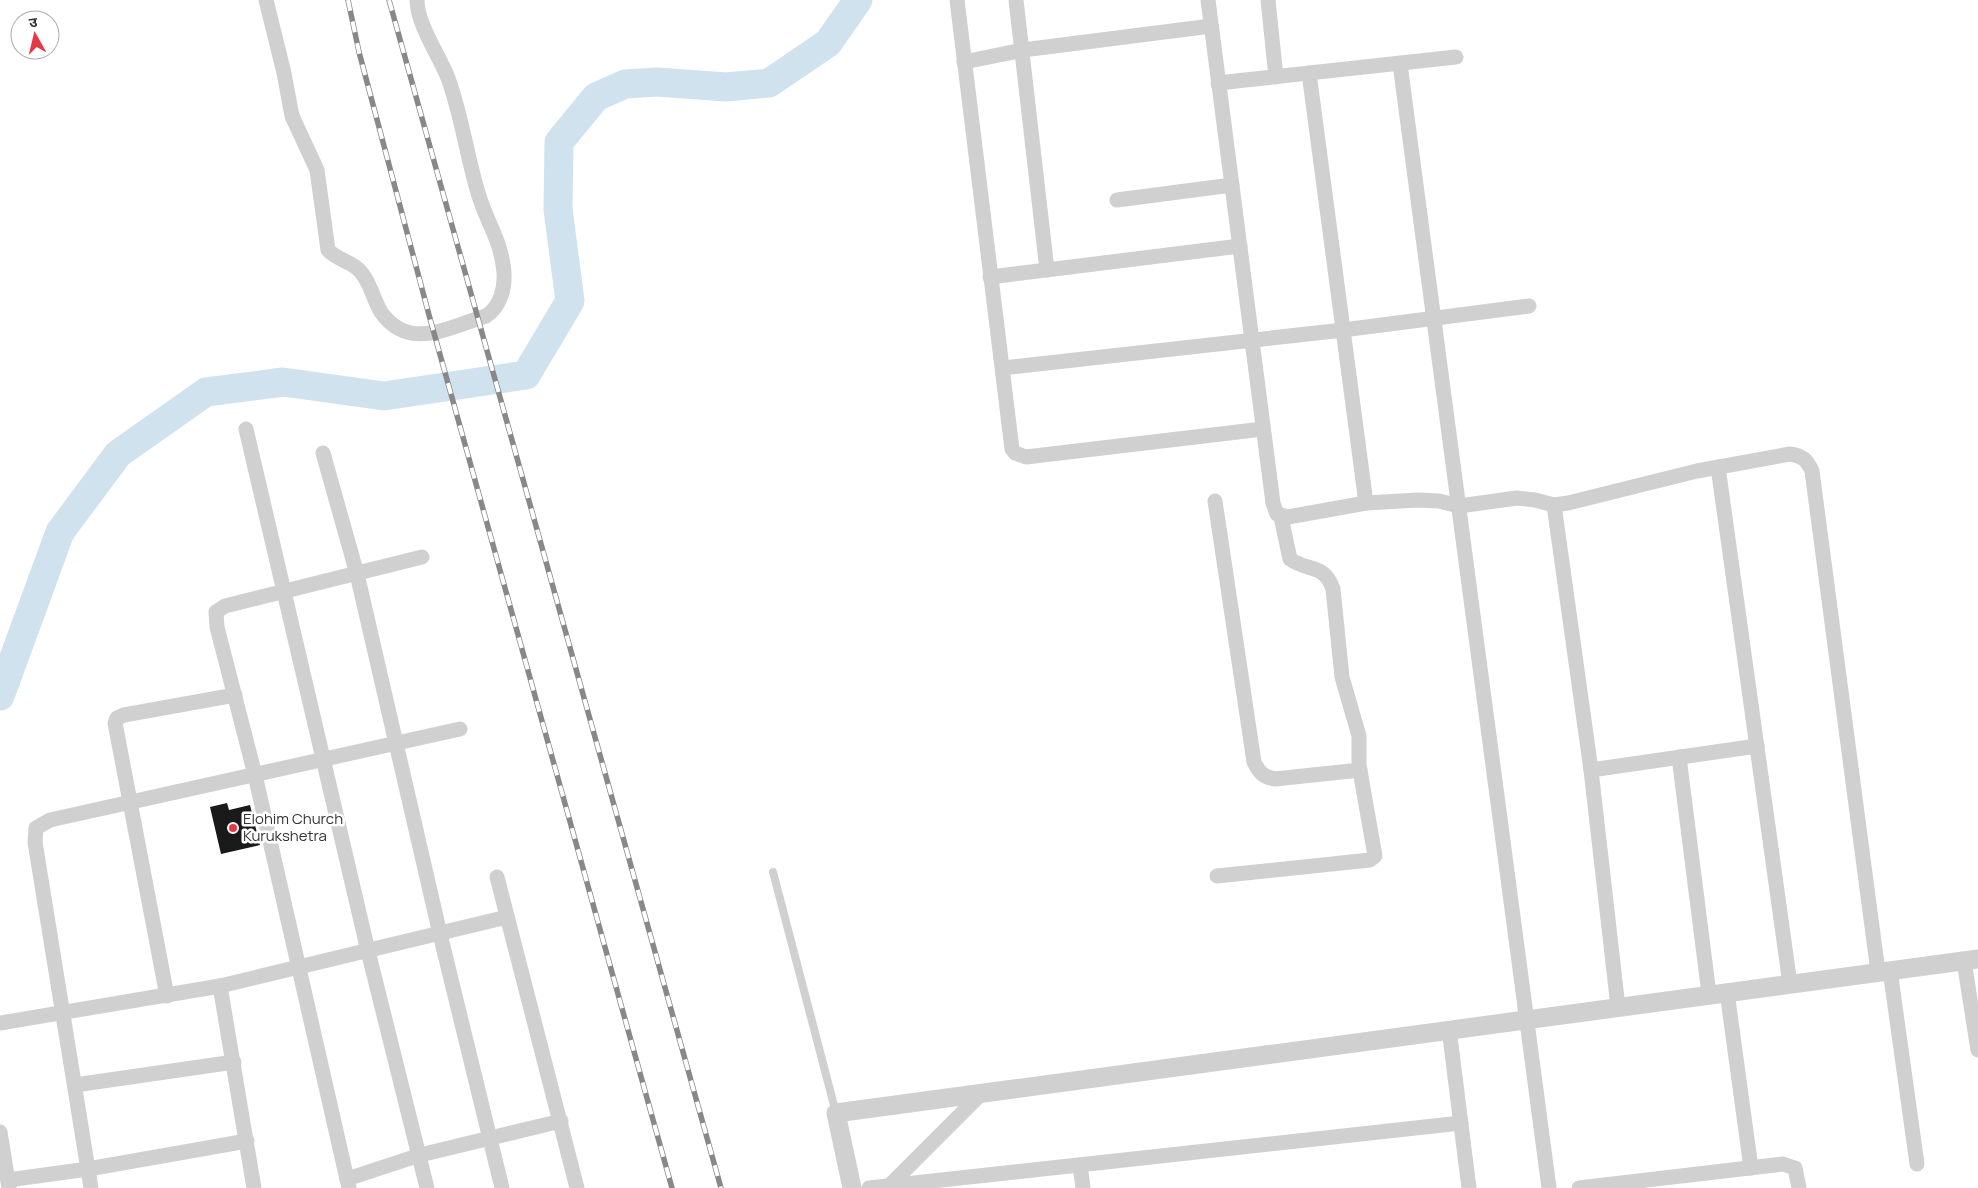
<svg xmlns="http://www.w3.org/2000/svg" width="1978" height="1188" font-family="Manrope,'Noto Sans Devanagari',sans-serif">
  <rect width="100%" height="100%" fill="#fff"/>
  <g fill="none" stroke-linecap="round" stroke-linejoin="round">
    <!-- river -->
    <path stroke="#cfe2ee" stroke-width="29" d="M0,696L60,532L118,454L206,392L283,382L384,396L526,375L570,301L558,209L559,142L596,97L625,84L657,82L726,87L769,83L828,43L858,0"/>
  </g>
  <!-- building -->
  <path fill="#1a1a1a" d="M227,803L229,810L250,805L260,845L221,854L210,807Z"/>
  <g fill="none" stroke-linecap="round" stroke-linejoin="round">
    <!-- service -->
    <path stroke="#d0d0d0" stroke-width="8" d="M773,872L836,1113"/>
    <!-- minor -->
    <g stroke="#d0d0d0" stroke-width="15">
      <path d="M266,0L284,73L292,116L317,170L328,250C337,260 351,261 360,271C370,281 373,299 381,312C409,352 449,327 486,316C500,307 505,289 504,272C501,240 488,225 479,196C467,158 462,116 448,78C439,55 417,24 417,0"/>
      <path d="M957,0L1012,449L1015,453L1026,457L1263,429"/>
      <path d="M1016,0L1047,270"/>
      <path d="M1208,0L1273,503L1277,514L1288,517L1366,503L1418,500L1439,501L1459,506L1517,498L1535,500L1554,505L1568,503L1697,471L1790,454C1803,456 1807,460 1812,471L1878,972"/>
      <path d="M1268,0L1276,77"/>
      <path d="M964,62L1023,50L1211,26"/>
      <path d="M1400,64L1549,1188"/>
      <path d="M1309,73L1366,503"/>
      <path d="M1218,83L1456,57"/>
      <path d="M1117,200L1232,185"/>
      <path d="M990,277L1240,246"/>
      <path d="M1003,368L1343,330L1529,306"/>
      <path d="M246,429L368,951L427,1188"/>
      <path d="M323,453L357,574L440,934L502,1188"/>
      <path d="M1718,467L1790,984"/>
      <path d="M1215,501L1254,762C1259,772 1263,777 1275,779L1360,770"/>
      <path d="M1554,505L1591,770L1618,1007"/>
      <path d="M1679,757L1709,994"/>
      <path d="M1591,770L1757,746"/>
      <path d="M1217,876L1370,860L1375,856L1359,765V736L1342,677L1333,589C1324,563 1308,572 1290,559L1281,517"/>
      <path d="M497,877L577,1188"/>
      <path d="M1964,961L1978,1050"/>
      <path d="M1890,970L1917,1164"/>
      <path d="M220,986L254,1188"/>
      <path d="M1727,992L1751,1168"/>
      <path d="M167,996L115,723L117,718L124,715L235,695"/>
      <path d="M0,1023L220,986L507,917"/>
      <path d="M1449,1029L1469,1188"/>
      <path d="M75,1085L234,1062"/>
      <path d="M0,1132L9,1188"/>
      <path d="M1080,1165L1083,1188"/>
      <path d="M347,1179L420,1155L561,1121"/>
      <path d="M8,1180L88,1169L247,1141"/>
      <path d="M889,1186L983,1092"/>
      <path d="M91,1188L35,842L36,828L50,820L460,729"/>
      <path d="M349,1188L255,775L217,627L216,612L225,606L422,557"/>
      <path d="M869,1188L1461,1123"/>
      <path d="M1579,1188L1783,1164L1795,1168L1799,1188"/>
    </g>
    <!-- tertiary -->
    <path stroke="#d0d0d0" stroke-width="19" d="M852,1188L836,1113L1978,959"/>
    <!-- rail casing -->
    <g stroke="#888" stroke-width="5.5">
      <g id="rail">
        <path d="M348,0L359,52L429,315L672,1188"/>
        <path d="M389,0L721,1188"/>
      </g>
    </g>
    <!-- rail -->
    <use href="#rail" stroke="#fff" stroke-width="4" stroke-dasharray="11" stroke-linecap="butt"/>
  </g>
  <!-- markers -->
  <circle fill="#e63946" stroke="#fff" stroke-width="2" cx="233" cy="828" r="5"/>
  <g text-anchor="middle" stroke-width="5" stroke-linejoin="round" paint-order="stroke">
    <!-- poi labels -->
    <g font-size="15" fill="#333" stroke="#fff" text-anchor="start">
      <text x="243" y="824">Elohim Church<tspan x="243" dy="17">Kurukshetra</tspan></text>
    </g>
  </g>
  <!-- north arrow -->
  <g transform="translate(35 35) rotate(352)"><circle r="24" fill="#ffffff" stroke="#adadad"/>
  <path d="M0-4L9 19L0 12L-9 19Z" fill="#e63946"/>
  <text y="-8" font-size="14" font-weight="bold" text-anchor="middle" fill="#333333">उ</text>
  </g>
</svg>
